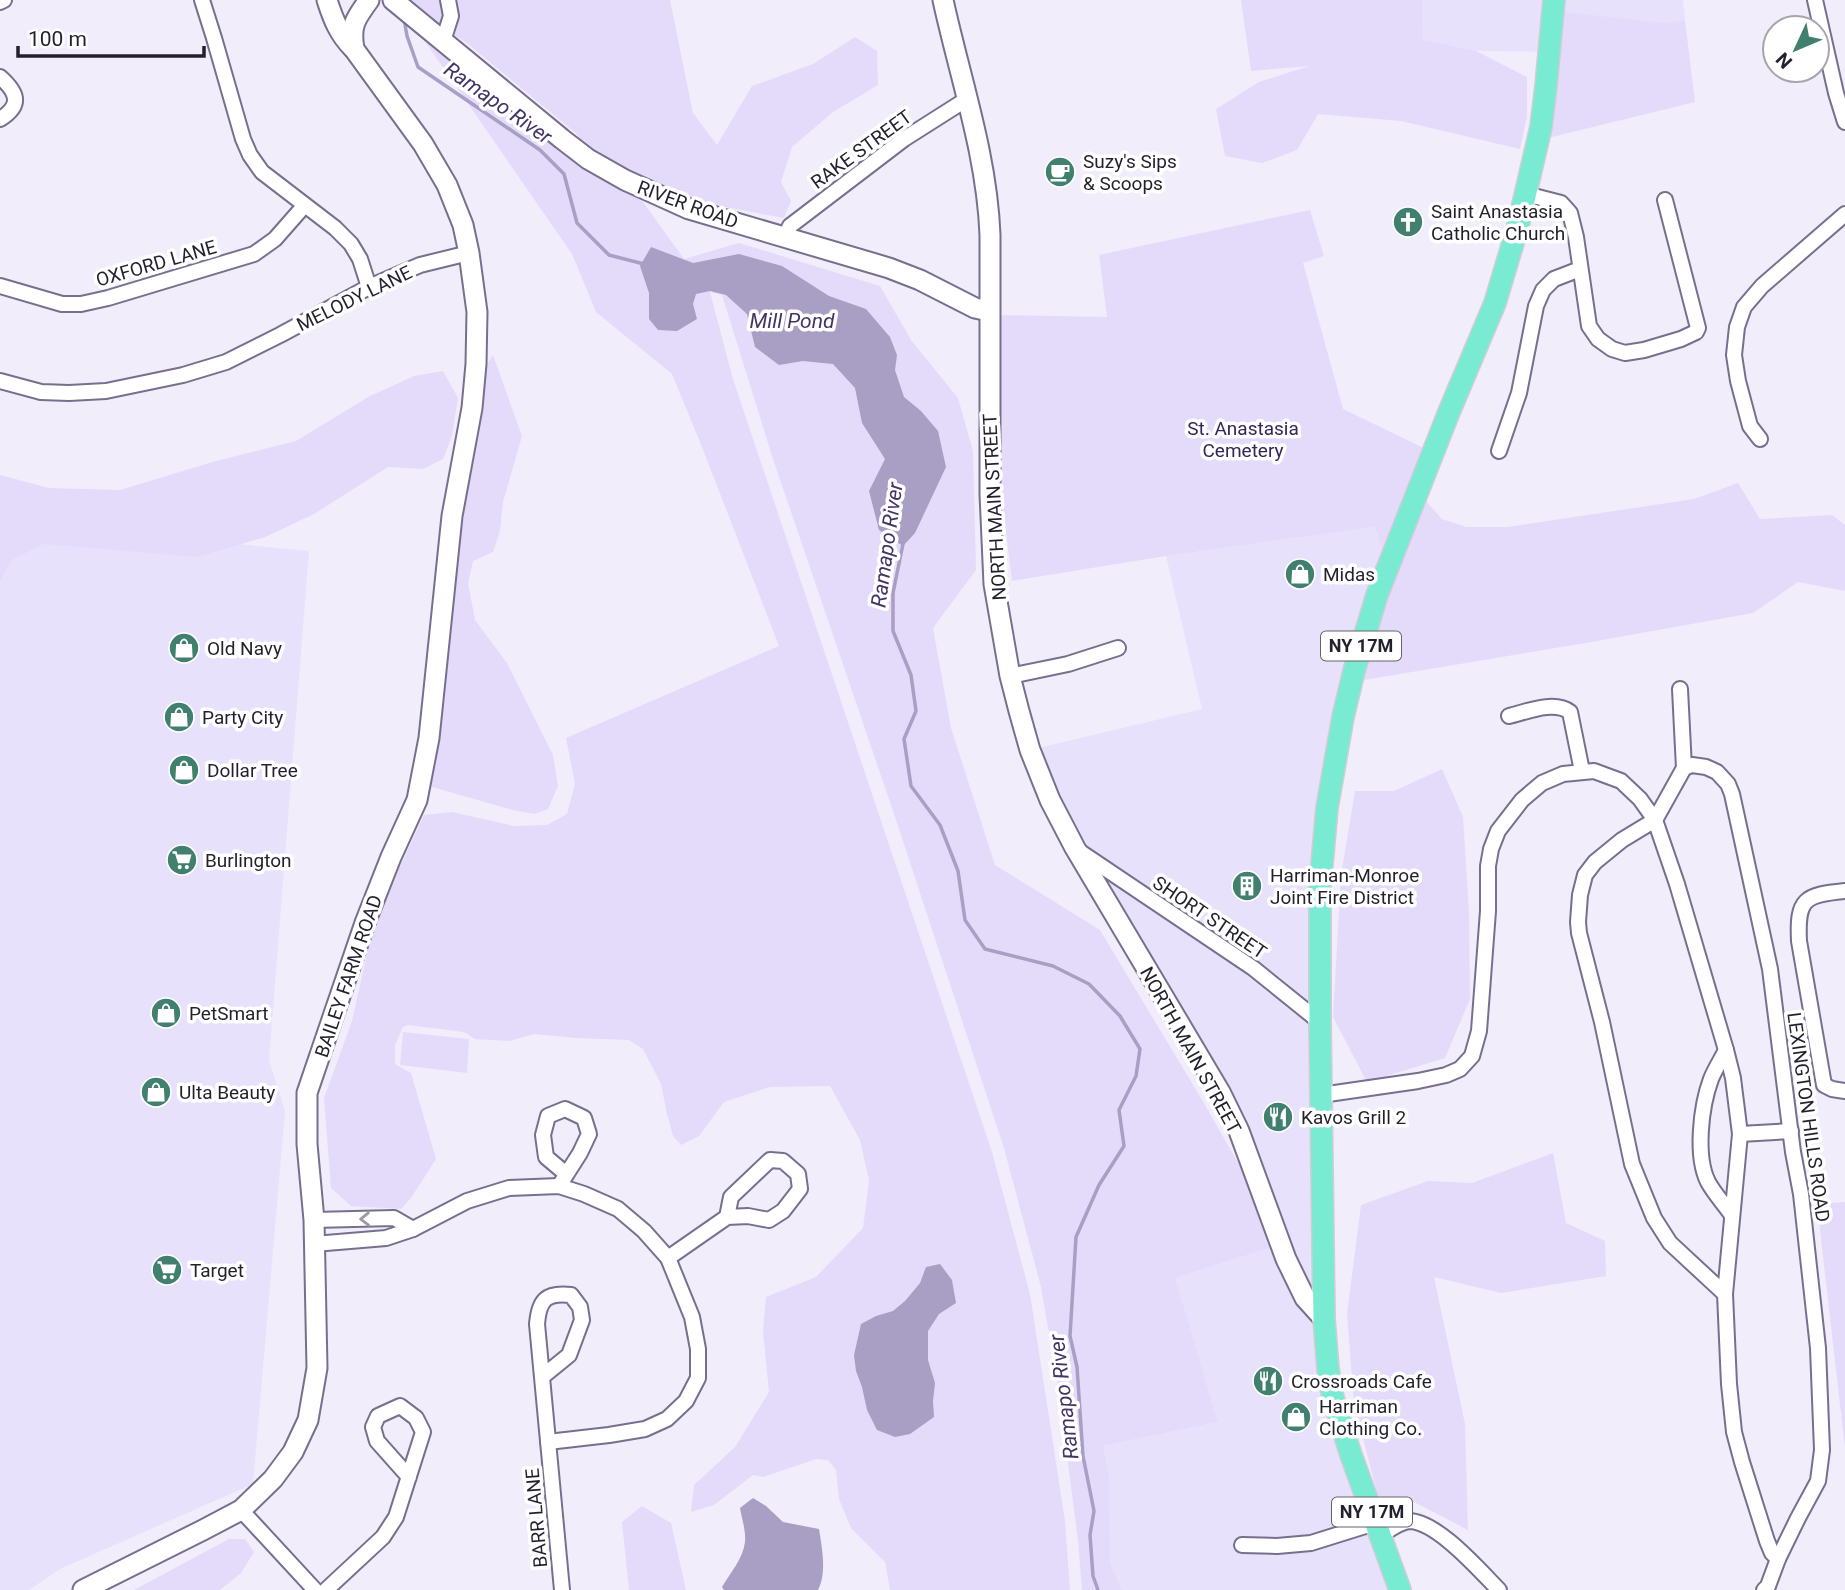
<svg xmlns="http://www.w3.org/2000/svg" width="1845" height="1590" font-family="Roboto,sans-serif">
  <rect width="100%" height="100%" fill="#f1edfb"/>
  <!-- built -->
  <g fill="#e8e1fb">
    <path d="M1418,0H1683L1685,20L1665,23L1550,52L1424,50Z"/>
    <path d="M0,521L309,551L269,1060L285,1111L253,1484L60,1569L29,1590H0Z"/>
    <path d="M1375,527L1387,569L1328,803V1369L1400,1590H1122L1110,1563L1103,1446L1218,1422L1174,1278L1281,1244L1239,1131L1030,750L1202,709L1166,556Z"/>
  </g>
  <!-- green -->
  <g fill="#e4dbfb">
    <path d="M405,0H670L693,113L717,145L752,86L813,64L855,37L877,51L878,85L833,112L792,147L781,182L791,201L784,218L704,203L590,154L577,134L468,44L426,16Z"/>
    <path d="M1241,0H1422L1423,40L1476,51L1527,77V117L1520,149L1401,121L1318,114L1297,150L1262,163L1225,156L1216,109L1259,82L1309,66L1251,71Z"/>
    <path d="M1563,12L1665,23L1685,20L1695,102L1544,139Z"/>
    <path d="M424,40L643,202L684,259L739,243L880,286L911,340L958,398L973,451L976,570L933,628L951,728L995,865L1100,930L1201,1098L1277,1231L1281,1244L1175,1278L1218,1422L1103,1446L1109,1479L1110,1563L1122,1590H1082L1078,1540L1057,1380L1041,1287L1004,1148L893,811L773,459L722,295L710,292L732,376L992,1152L1030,1294L1065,1521L1070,1590H890L885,1562L851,1528L839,1499L836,1470L828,1460L816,1459L763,1477L753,1475L714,1505L691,1512L694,1485L735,1447L769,1392L763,1331L766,1297L816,1277L863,1228L869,1180L860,1140L830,1086L770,1087L724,1102L699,1136L681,1145L673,1136L667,1114L661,1084L643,1049L629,1040L575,1038L534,1034L509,1041L475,1039L464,1032L408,1025L403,1027L395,1045V1064L411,1073L436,1159L411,1198L401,1209L351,1206L331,1188L324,1098L352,1021L369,945L397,873L424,815L452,812L514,826L547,825L567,814L575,784L566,738L779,646L702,447L672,374L596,312L572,254Z"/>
    <path d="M1310,210L1324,256L1303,263L1343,409L1434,453L1387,569L1375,527L1166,556L1012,581L1000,482L997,315L1107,317L1099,255Z"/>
    <path d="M493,355L522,436L503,502L500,531L493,552L473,561L468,583L475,620L507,663L553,755L558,786L548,809L534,814L513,810L425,785L485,367Z"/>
    <path d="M443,371L458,398L452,436L443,459L423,469L388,467L314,514L265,537L197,557L44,544L12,560L0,581V475L49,488L120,490L209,463L296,441L370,396L414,376Z"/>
    <path d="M1738,483L1760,519L1832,515L1845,525V591L1798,582L1753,613L1591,642L1364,680L1380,614L1424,499L1442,519L1466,527H1508L1694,499Z"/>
    <path d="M1442,769L1463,817L1469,911L1470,999L1445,1058L1367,1082L1333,1017L1341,875L1355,791H1394Z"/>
    <path d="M403,1032L469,1039L467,1073L400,1065Z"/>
    <path d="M1553,1153L1566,1223L1605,1241L1606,1276L1501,1293L1434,1277L1465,1424L1468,1530L1416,1503L1378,1496L1354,1404L1347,1314L1361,1205L1428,1181L1472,1183Z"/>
    <path d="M1845,1202V1448L1817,1204Z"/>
    <path d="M642,1506L671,1523L686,1590H629L622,1522Z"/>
    <path d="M229,1539H245L254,1552L241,1573L220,1590H134Z"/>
  </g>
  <!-- water -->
  <g fill="#a99ec4">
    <path d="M651,247L693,263L739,254L782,266L829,296L866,309L890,337L897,355L895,370L904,397L921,411L938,431L946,467L915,533L903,546L879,530L869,491L885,459L862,423L855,388L833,364L803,361L779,365L755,347L747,314L726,295L710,291L696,294L693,304L697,319L677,331L658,330L649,319V293L640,266Z"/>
    <path d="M940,1264L952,1280L956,1303L939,1314L928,1331V1360L935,1383L933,1401L934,1417L910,1434L895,1437L877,1430L867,1410L862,1387L856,1371L854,1355L861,1324L876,1316L893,1311L905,1301L920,1283L926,1267Z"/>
    <path d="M753,1498L766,1506L783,1522L819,1529C822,1548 827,1573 818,1590H724L722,1587C730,1573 743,1559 745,1542C746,1531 742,1519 740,1508Z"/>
  </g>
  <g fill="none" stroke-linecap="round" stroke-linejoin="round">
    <!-- stream -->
    <g stroke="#a99ec4" stroke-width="3.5">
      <path d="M404,19L407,36L418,67L540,150L564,174L577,223L609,255L644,264"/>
      <path d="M903,544L893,593V631L911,675L916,711L904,739L911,786L940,825L958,871L965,920L985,949L1053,966L1089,984L1120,1016L1140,1049L1136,1076L1119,1110L1124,1146L1099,1185L1076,1237L1070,1336L1077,1367L1083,1456L1094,1511L1090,1535L1093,1576L1098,1590"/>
    </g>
    <!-- street casing -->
    <g stroke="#786f8e" stroke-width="18">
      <g id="street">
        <path d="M202,0L214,38L243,139L250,155L262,172L335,228L351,244L360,259L369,287"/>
        <path d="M1815,0L1836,93L1845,122"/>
        <path d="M0,2L4,0"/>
        <path d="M443,41L451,16L448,0"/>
        <path d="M0,77C17,92 23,105 0,119"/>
        <path d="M1526,194L1561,203L1570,213L1576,237L1589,326L1598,339L1612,349L1625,353L1644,350L1681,339L1696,332L1698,328L1665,200"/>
        <path d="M785,236L790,226L904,139L967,99"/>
        <path d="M0,286L62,304H81L108,298L254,254L275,239L304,206"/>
        <path d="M0,381L41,392L69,393L106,391L183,375L226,362L280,335L369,287L420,265L469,253"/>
        <path d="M1760,439L1750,426L1738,381L1734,355L1737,327L1744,307L1762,286L1845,214"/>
        <path d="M1499,451L1519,393L1536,306L1543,290L1554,279L1580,269"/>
        <path d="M1010,676L1068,664L1118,648"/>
        <path d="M1680,689L1684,768"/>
        <path d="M1509,716C1526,712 1554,700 1570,712L1582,771"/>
        <path d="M1079,851L1253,968L1320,1022"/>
        <path d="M1845,891C1804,895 1797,899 1799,941L1824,1085L1832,1089L1845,1091"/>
        <path d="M1726,1050C1721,1060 1715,1069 1711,1079C1701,1106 1695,1156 1708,1182C1714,1193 1724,1204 1731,1214"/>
        <path d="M1321,1095L1418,1081L1446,1075L1460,1069L1472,1056L1479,1031L1488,911V866L1491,849L1498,831L1522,800L1542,783L1563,774L1594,771L1621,781L1640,799L1655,820L1677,884L1726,1050L1733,1078L1740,1134L1725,1294L1729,1384L1734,1432L1742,1462L1767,1541L1772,1553L1778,1559"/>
        <path d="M1740,1134L1791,1131"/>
        <path d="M559,1186L580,1153L589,1134L584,1118L565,1109L548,1116L543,1135L546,1157L565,1173"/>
        <path d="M314,1220L394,1218L413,1229"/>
        <path d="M314,1244L386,1238L413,1229L467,1201L509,1188L559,1186L584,1194L618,1209L644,1231L668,1258L692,1317L698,1349V1378L686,1401L667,1419L645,1429L609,1435L548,1442"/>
        <path d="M668,1258L727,1217L748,1216L769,1220L783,1211L800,1189L798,1174L783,1161L770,1160L731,1197L727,1217"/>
        <path d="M1725,1294L1670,1243L1654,1218L1632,1164L1602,1022L1579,933L1578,922L1580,895L1585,875L1595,862L1622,840L1655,820L1684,768L1692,765L1706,767L1717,772L1728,784L1732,794L1770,969L1793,1152L1801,1194L1818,1348L1822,1450L1818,1481L1798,1518L1778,1559L1768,1586L1764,1590"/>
        <path d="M542,1377L569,1355L582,1320L580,1307L571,1295C546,1292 539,1300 537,1324L562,1590"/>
        <path d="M241,1510L315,1590"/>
        <path d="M1380,1536C1389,1530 1399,1522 1409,1521C1437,1521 1480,1571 1499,1590"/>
        <path d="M1242,1545L1277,1546L1311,1543L1375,1523"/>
        <path d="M326,1590L383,1537L396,1517L423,1432L416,1418L400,1406L378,1416L373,1427L377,1441L409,1477"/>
      </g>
    </g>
    <!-- secondary casing -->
    <g stroke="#786f8e" stroke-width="23">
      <g id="secondary">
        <path d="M327,0C333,19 339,34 353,48"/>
        <path d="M393,0L562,139L588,159L625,180L689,209L889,268L920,280L975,308L989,311"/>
        <path d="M943,0C960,78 987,155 990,235V494L994,584L1010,676L1019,711L1030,750L1050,800L1075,848L1220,1092L1239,1131L1286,1259L1305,1298L1324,1319"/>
        <path d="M83,1590L203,1530L241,1510L273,1479L293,1452L308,1420L317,1368L314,1220L307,1144V1093L365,923L391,857L417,800L429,738L452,516L472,408L476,364L477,312L469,253L463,225L447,185L423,144L354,49C350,26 355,19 369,0"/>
      </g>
    </g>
    <!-- primary casing -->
    <g stroke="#cfced1" stroke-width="24">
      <path id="primary" d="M1400,1590L1351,1455L1333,1398L1328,1369L1324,1319L1320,1022V886L1327,808L1343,717L1354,671L1377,595L1449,412L1495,303L1518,226L1541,127L1546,86L1554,0"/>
    </g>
    <!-- street -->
    <use href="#street" stroke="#fff" stroke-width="14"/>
    <!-- secondary -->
    <use href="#secondary" stroke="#fff" stroke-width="19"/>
    <!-- primary -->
    <use href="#primary" stroke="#7aebd3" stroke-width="21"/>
  </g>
  <!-- one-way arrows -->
  <defs><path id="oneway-chevron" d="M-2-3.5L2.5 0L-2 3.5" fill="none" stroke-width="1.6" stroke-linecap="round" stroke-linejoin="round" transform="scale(1.75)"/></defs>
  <use stroke="#9c9aa0" href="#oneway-chevron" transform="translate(365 1219) rotate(179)"/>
  <!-- icons -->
  <defs>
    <g id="cafe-disc" transform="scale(1.575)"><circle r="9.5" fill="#41806e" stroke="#fff"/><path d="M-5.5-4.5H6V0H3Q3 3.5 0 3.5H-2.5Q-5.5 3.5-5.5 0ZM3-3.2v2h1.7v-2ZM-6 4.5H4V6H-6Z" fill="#fff"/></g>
    <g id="church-disc" transform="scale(1.575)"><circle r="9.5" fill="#41806e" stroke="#fff"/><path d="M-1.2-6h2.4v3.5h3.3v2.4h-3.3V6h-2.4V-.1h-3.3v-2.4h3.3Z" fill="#fff"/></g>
    <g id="shop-disc" transform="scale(1.575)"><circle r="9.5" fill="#41806e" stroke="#fff"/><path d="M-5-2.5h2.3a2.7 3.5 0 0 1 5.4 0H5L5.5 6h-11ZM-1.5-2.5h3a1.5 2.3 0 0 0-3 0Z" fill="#fff"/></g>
    <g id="supermarket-disc" transform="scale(1.575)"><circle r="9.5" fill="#41806e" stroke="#fff"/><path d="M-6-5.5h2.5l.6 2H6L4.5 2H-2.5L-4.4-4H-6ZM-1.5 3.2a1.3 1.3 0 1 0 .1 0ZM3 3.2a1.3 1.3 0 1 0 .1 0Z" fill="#fff"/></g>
    <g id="building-disc" transform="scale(1.575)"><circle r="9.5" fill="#41806e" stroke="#fff"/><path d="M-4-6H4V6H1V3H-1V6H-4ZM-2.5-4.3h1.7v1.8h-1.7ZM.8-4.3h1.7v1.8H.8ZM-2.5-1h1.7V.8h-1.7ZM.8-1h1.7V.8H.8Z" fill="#fff"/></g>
    <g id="restaurant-disc" transform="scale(1.575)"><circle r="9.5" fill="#41806e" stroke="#fff"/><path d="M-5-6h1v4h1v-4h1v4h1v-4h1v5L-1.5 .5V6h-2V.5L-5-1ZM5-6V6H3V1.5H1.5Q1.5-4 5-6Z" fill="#fff"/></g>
  </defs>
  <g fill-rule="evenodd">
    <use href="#cafe-disc" x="1060" y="172"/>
    <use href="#church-disc" x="1408" y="222"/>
    <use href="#shop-disc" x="1300" y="574"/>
    <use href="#shop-disc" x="184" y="648"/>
    <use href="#shop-disc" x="179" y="717"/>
    <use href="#shop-disc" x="184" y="770"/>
    <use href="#supermarket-disc" x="182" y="860"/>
    <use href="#building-disc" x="1247" y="886"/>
    <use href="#shop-disc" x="166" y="1013"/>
    <use href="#shop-disc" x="156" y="1092"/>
    <use href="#restaurant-disc" x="1278" y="1117"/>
    <use href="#supermarket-disc" x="167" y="1270"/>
    <use href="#restaurant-disc" x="1268" y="1381"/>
    <use href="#shop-disc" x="1296" y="1417"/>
  </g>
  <g text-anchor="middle" stroke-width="7" stroke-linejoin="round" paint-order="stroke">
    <!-- shield labels -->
    <g fill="#fff" stroke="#65626b" stroke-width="2">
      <rect x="1321" y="631.5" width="80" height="29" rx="5"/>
      <rect x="1332" y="1497.5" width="80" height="29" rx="5"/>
    </g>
    <g font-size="18" font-weight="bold" fill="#231f2c">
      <text x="1361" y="652">NY 17M</text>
      <text x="1372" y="1518">NY 17M</text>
    </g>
    <!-- street labels -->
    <g font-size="19" fill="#231f2c" stroke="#fff">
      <text transform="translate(861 149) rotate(-36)" y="7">RAKE STREET</text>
      <text transform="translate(688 204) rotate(20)" y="7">RIVER ROAD</text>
      <text transform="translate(156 263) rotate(-16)" y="7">OXFORD LANE</text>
      <text transform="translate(354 298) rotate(-26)" y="7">MELODY LANE</text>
      <text transform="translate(994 507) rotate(-93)" y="7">NORTH MAIN STREET</text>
      <text transform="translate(1210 917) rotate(34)" y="7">SHORT STREET</text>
      <text transform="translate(348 976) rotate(-71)" y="7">BAILEY FARM ROAD</text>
      <text transform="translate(1191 1050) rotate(61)" y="7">NORTH MAIN STREET</text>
      <text transform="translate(1809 1117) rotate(82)" y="7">LEXINGTON HILLS ROAD</text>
      <text transform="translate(536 1518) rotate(-95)" y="7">BARR LANE</text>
    </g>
    <!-- poi labels -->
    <g font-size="19" fill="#231f2c" stroke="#fff" text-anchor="start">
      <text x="1083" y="168">Suzy's Sips<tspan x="1083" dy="22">&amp; Scoops</tspan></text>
      <text x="1431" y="218">Saint Anastasia<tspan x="1431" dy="22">Catholic Church</tspan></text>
      <text x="1323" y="581">Midas</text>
      <text x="207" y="655">Old Navy</text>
      <text x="202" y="724">Party City</text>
      <text x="207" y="777">Dollar Tree</text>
      <text x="205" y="867">Burlington</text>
      <text x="1270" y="882">Harriman-Monroe<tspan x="1270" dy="22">Joint Fire District</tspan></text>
      <text x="189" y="1020">PetSmart</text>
      <text x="179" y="1099">Ulta Beauty</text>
      <text x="1301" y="1124">Kavos Grill 2</text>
      <text x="190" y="1277">Target</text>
      <text x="1291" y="1388">Crossroads Cafe</text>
      <text x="1319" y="1413">Harriman<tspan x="1319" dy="22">Clothing Co.</tspan></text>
    </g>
    <!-- park labels -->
    <g font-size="19" fill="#362556" stroke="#fff">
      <text x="1243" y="435">St. Anastasia<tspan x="1243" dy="22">Cemetery</tspan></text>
    </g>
    <!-- water labels -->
    <g font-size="21" font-style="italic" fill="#443365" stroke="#fff">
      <text transform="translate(498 103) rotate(35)" y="7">Ramapo River</text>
      <text x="792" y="328">Mill Pond</text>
      <text transform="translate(887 545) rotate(-82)" y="7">Ramapo River</text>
      <text transform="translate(1064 1397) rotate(-97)" y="7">Ramapo River</text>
    </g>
  </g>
  <!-- north arrow -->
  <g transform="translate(1796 49) rotate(226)"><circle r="33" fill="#ffffff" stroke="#a7a5ab" stroke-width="2"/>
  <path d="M0-5L12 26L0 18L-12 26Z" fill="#41806e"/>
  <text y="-10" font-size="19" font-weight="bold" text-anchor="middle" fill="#231f2c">N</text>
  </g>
  <!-- scale -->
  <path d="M18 46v10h186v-10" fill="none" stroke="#231f2c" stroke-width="3.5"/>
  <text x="28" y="46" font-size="21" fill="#231f2c" stroke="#ffffff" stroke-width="5" paint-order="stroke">100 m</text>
</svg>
